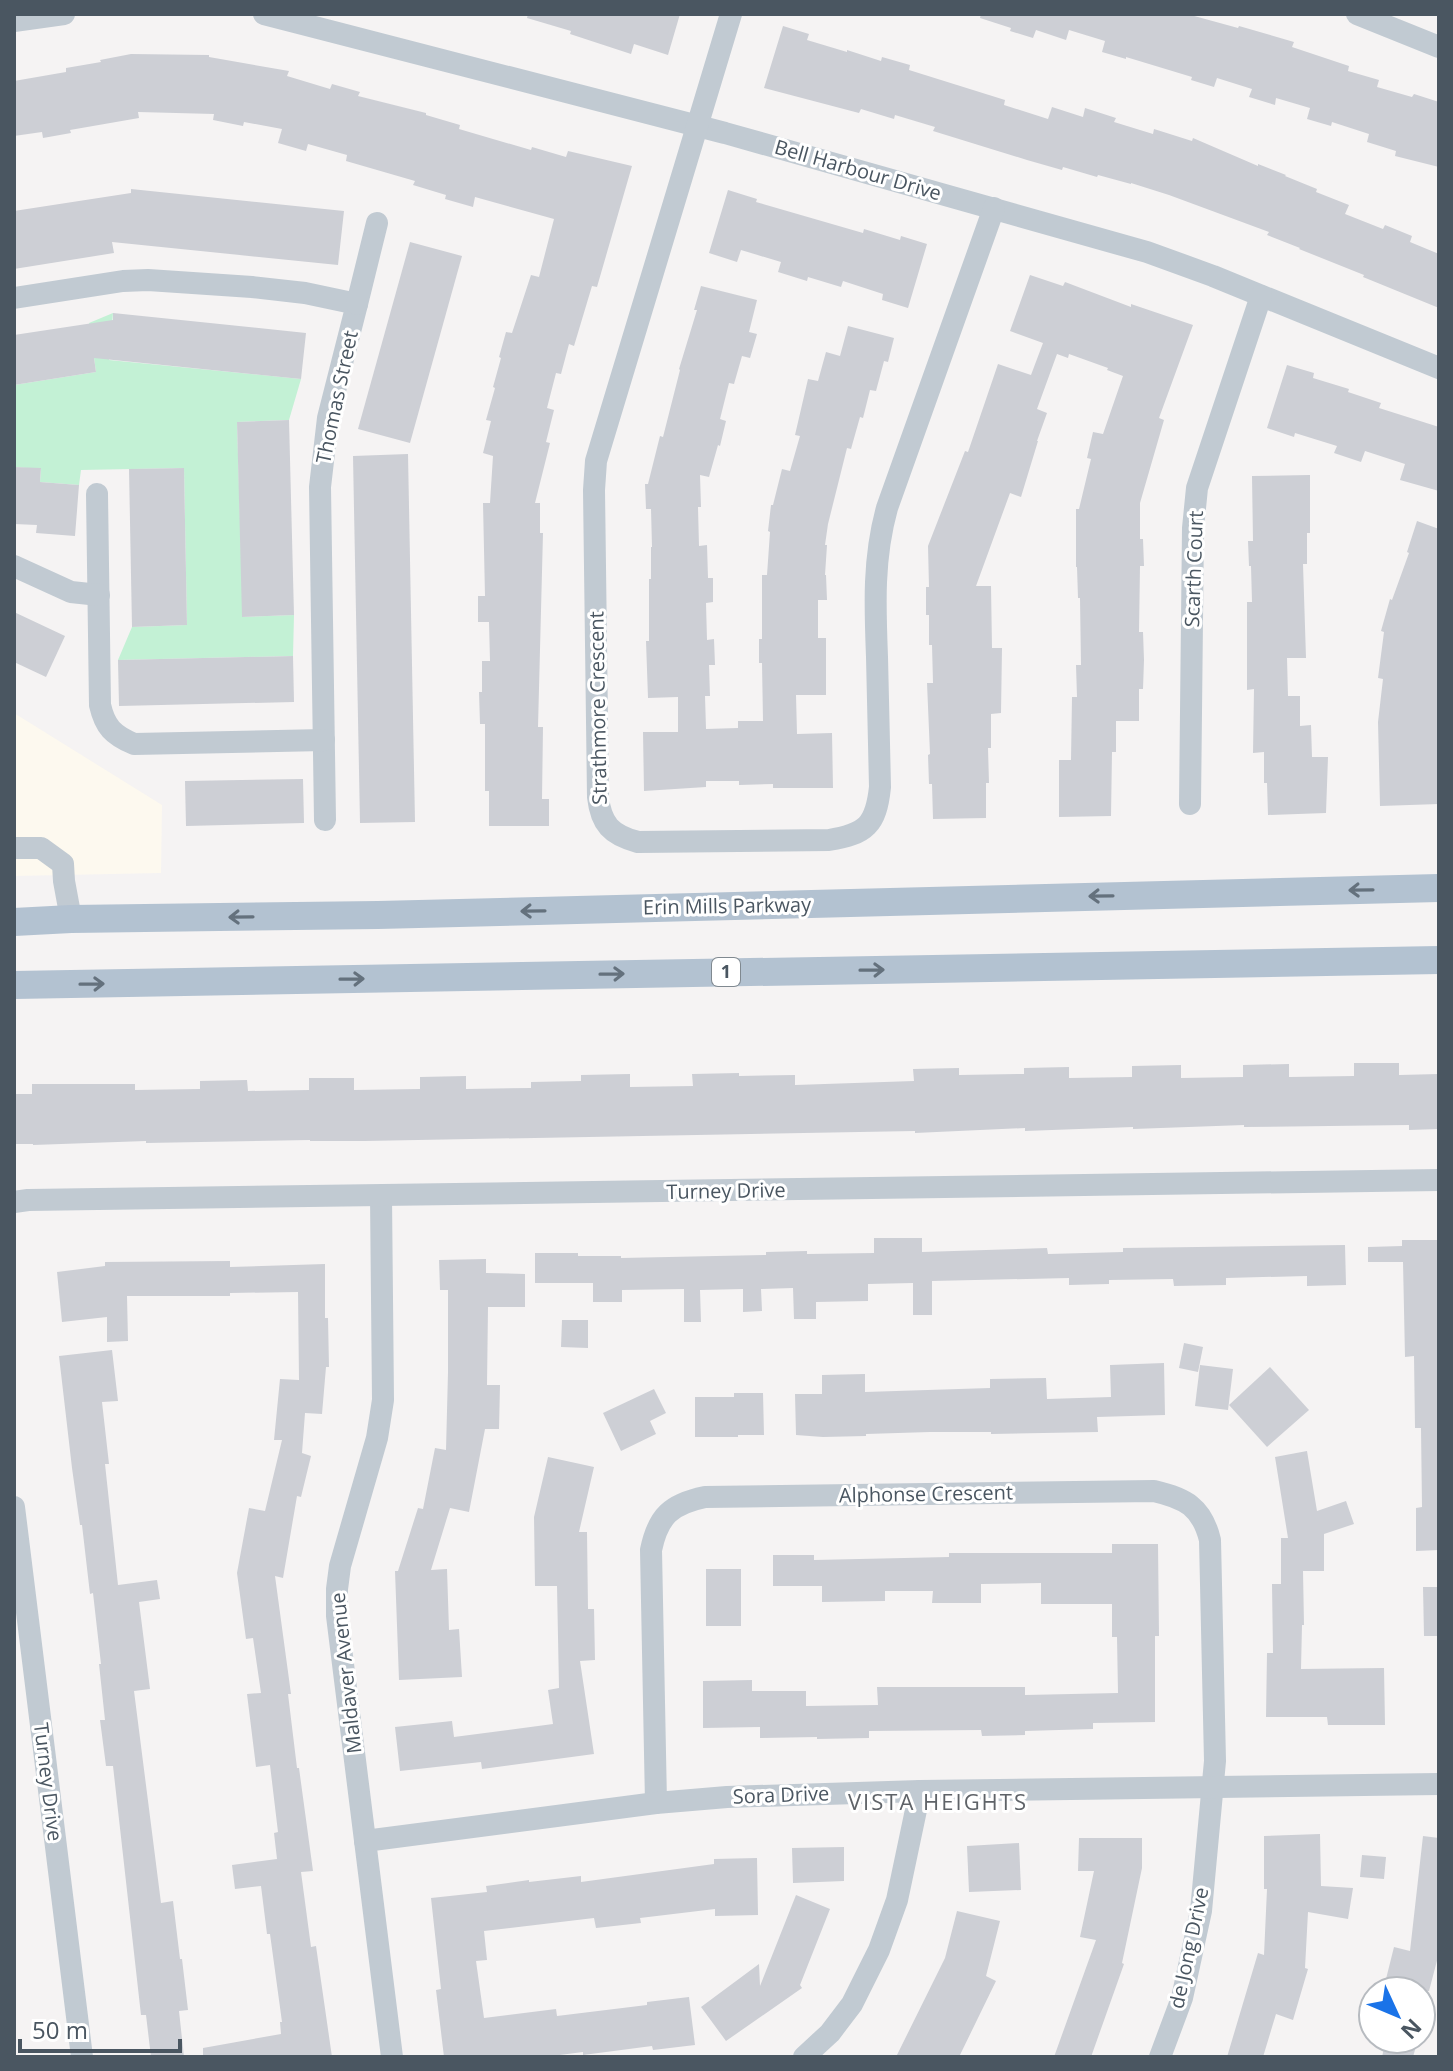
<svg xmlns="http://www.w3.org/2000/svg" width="1453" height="2071" font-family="'Open Sans',sans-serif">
  <rect width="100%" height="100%" fill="#f5f3f3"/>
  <!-- commercial -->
  <path fill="#fdf9ef" d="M14,713L162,805L161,873L14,876Z"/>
  <!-- green -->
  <path fill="#c3f1d5" d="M113,313L109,360L301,379L289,420L237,422L243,617L294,615L293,656L118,660L132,627L187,625L184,468L81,470L79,485L40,482L41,469L14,467V385L96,372L89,323Z"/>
  <!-- building -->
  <g fill="#cdcfd5">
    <path d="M528,14H680L668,55L634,44L631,54L570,34L571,31L527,18Z"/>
    <path d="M981,14H1187L1238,28L1239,26L1294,42L1292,47L1349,66L1348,71L1379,80L1377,87L1412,97L1414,94L1439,102V167L1395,156L1396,151L1367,142L1369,134L1332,122L1331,126L1307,119L1310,108L1276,98L1275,105L1249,97L1252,89L1217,78L1214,87L1191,80L1192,77L1126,57V59L1102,52L1105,41L1069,30L1066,40L1036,30L1033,38L1010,31L1011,28L980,18Z"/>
    <path d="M783,26L809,34L807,40L847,52V50L881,61L882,57L910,65L909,70L1005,100L1004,105L1048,119L1052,107L1083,117L1085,108L1116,118L1114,122L1153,134L1154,129L1192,141L1193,138L1258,166V164L1286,175L1285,176L1317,189L1316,192L1349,205L1345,214L1383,229L1385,225L1412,236L1410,242L1439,254V308L1363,277L1364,275L1299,249L1300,248L1267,235L1269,232L1169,195L1131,183V184L1098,175L1097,177L1063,167L1062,170L1027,160L933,131L935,127L895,115L894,119L861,109L859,113L764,88Z"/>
    <path d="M131,54L209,55V57L289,71L287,76L330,89L332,84L360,92L358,96L426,113V115L460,125L459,129L531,150L532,147L566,157L568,151L632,166L597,287L592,286L574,346L569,344L561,374L556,373L547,408L554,410L546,442L550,443L535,503H540V533H543L538,727H543L542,799H549V826H489V791H485V724H480L479,692H482V661H490L489,622H478V596H485L483,503H490L493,456L483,453L491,421L486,420L495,388L493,387L501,358L499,357L506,332L512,333L531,275L539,277L554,219L475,197L473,207L445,199L446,195L413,185L415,181L346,161L347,155L308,144L306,151L278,143L282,129L244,122L243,126L213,120L214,114L138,112L139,118L70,130L71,133L43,138L42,132L14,136V81L66,72V68L101,62L100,60Z"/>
    <path d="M131,189L344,211L338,265L112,242L114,253L14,269V211L131,193Z"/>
    <path d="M728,190L757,199L756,202L863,233L864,229L900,240L901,236L927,244L908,308L882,300L883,294L843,281L841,287L808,277L807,281L778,272L781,262L741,250L737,262L709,253Z"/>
    <path d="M410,242L462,256L410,443L358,429Z"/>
    <path d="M1030,275L1063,286L1065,282L1131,307V304L1193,325L1159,418L1164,420L1140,503V539H1143L1144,566H1140L1139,632H1143L1144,660L1143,689H1139V721H1116V752H1112L1111,816L1059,817V760H1071L1072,697H1077L1076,665H1081L1080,598H1078L1077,567H1076V509H1079L1091,459L1087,458L1093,432L1103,434L1123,376L1107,370L1108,368L1069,354L1068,358L1057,354L1037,409L1047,413L1037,441H1038L1021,497L1010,493L976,586H991L992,648H1002L1001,713L991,714V748H988L989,783H986V818L933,819L932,784H929L928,755L930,754L927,683H933L932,645H929V615H926V587H929L928,546L965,451L968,452L998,364L1031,375L1043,343L1010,331Z"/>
    <path d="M701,286L757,300L749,332L757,334L750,358L742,356L734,384L729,383L720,419L726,421L720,446L718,445L709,477L700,475L701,507H698L699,546L707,545L708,578H713V602L706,603L707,640L714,639L715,665H709L710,696H705L706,729L738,728V721H763L762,663H759V639H762V575H767L770,532L768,531L771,505H773L782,469L790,471L800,436L795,435L808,379L818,381L826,352L840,356L848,326L894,338L888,362L884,361L876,391L870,390L863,418L860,417L851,449L847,448L828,524L825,545H827L825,575H826L827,600H818V638H826V695H796L797,734L832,733L833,788H773V784L739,785V781H706V787L644,791L643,732H678V697L648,698L646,641H649V579H651V547H652L651,509H646L645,484H648L660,436L663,437L680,370L679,369L697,310H694Z"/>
    <path d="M113,313L306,333L301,379L94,358L96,372L14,385V335L113,320Z"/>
    <path d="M1287,365L1314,373L1313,378L1349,389L1348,392L1381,403L1379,408L1439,427V491L1400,480L1405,464L1365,451L1361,462L1334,453L1337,446L1295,433L1294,437L1267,428Z"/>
    <path d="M289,420L294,615L242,617L237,422Z"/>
    <path d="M408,454L415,822L360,823L353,456Z"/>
    <path d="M14,467L41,468L40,482L79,485L75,536L36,533L37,525L14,524Z"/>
    <path d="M184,468L187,625L132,627L129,469Z"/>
    <path d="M1310,475V533H1307V564H1303L1306,658H1287L1288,696H1300V726L1311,725L1312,757H1328L1326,813L1268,815L1267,783H1264V752L1253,753L1254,689L1247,690V602H1252L1251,566H1249L1248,541H1253L1252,476Z"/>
    <path d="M1417,521L1439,529V709L1437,726L1439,804L1380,806L1378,722L1383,679L1378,678L1384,632L1381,631L1390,599L1392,600L1409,553L1407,552Z"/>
    <path d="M14,612L65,636L46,677L14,662Z"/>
    <path d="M293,656L294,702L119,706L118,660Z"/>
    <path d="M303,779L304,823L186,826L185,781Z"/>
    <path d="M1354,1063H1399V1075L1439,1074V1129L1409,1130V1125L1244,1127V1125L1133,1129V1127L1025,1131V1128L915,1133V1131L365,1141H310V1140L146,1143V1141L33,1145V1144H14V1094H32V1084H135V1090L200,1089V1081L247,1080L248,1091L309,1090V1078H354V1090L420,1089V1077L466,1076V1089L531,1088V1082L581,1081V1075L630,1074V1087L693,1086L692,1074L739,1073V1076L795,1075V1085L914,1081L913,1069L959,1068V1075L1024,1074V1068L1069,1067V1078L1132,1077V1066L1181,1065V1078L1243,1077V1065L1289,1064V1077L1354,1076Z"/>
    <path d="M874,1238H922V1252L1047,1248L1048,1254L1123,1252V1248L1345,1245L1346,1285L1307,1286V1276L1226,1278V1285L1174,1286L1173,1279L1109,1280V1284L1069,1285V1278L932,1281V1315H913V1283L868,1284V1301L816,1302V1319H794L793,1288L761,1289L762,1311L743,1312V1289L700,1290L701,1322H684V1289L622,1290V1302H593V1283H535V1253H578V1256H621V1258L766,1255V1252L807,1251V1254L874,1253Z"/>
    <path d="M1402,1240H1439V1550L1416,1551V1508L1422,1507L1421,1428H1415L1414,1356L1405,1357L1403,1262H1368V1247L1402,1246Z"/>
    <path d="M486,1259V1273L525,1274V1307H488L487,1385H500L499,1429H485L469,1512L450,1508L431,1570L447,1569L449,1630L459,1629L462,1677L399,1680L395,1571H398L418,1508L423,1509L435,1448L446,1450L448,1372V1290H440L439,1260Z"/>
    <path d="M230,1261V1267L325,1264V1318H328L329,1367H326L322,1414L305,1413L302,1453L311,1456L301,1497L297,1496L283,1578L275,1576L291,1694H288L297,1768H299L313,1871L301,1872L311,1947L316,1946L332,2057H203V2048L281,2034L280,2022H282L270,1934H267L261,1886L235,1889L232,1865L277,1859L274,1833L278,1832L270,1765L256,1767L247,1694L261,1693L253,1638L246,1639L237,1573L249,1508L265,1511L282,1440H274L280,1379L299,1380L298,1292L230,1293V1296H127L128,1341L107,1342V1317L62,1322L57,1272L105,1266V1262Z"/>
    <path d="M562,1320H588V1348L561,1347Z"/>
    <path d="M1184,1343L1203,1347L1198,1372L1179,1368Z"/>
    <path d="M112,1350L118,1401L102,1402L109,1464H105L118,1585L157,1580L160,1599L139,1602L150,1689L134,1691L161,1903L173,1901L180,1959H182L188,2010L179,2011L184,2057H151L146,2015H141L113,1766H106L100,1720H105L99,1664H101L93,1593L90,1594L82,1525H80L72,1468L59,1356Z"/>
    <path d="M1164,1363L1165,1415L1097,1417L1098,1432L991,1434V1432H930L866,1434V1436L823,1437L796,1435L795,1394H822V1375L865,1374V1392L990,1388V1379L1046,1378L1047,1399L1111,1397L1110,1365Z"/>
    <path d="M1200,1365L1233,1369L1228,1410L1195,1406Z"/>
    <path d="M1270,1367L1309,1410L1267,1447L1229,1405Z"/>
    <path d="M654,1389L666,1413L650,1421L656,1434L621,1451L603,1413Z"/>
    <path d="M734,1393H763L764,1435H738V1437H695V1397H734Z"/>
    <path d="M1307,1451L1317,1511L1346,1501L1354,1524L1324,1534V1571H1303L1304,1625H1302L1301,1669L1384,1668L1385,1725H1328L1327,1717H1266L1267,1653H1273L1272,1584H1281V1538H1288L1275,1457Z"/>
    <path d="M548,1457L594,1467L579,1532H587L588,1609H594L595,1660L580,1661L594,1754L482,1769L481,1762L400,1771L395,1727L452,1721L454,1737L553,1724L548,1690L559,1688L557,1586H535L534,1517Z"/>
    <path d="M1112,1544H1158L1159,1636H1155V1722L1093,1723V1729L1025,1731V1735L982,1736L981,1730L869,1731V1738L817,1739V1737L760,1738V1727L703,1728V1681L752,1680V1691H806V1706L878,1705L877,1687H1025V1695L1118,1693L1117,1637H1112V1604H1041V1583L981,1584V1603H932L933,1591H885V1601L822,1602V1586H773V1555H814V1560L949,1557V1553H1112Z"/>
    <rect x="706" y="1569" width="35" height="57"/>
    <path d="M1423,1587H1439V1636H1424Z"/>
    <path d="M1320,1834L1321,1886L1353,1888L1348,1919L1308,1912L1305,1968L1308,1969L1293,2020L1276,2014L1263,2057H1227L1258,1953L1264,1955L1267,1889H1264V1836Z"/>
    <path d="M1423,1836L1439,1838V1953L1429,1991H1383L1394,1947L1410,1951Z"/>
    <path d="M1079,1838H1142V1868L1122,1963L1124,1964L1091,2057H1054L1096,1940L1080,1937L1094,1871H1078Z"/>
    <path d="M1019,1843L1021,1890L969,1892L967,1846Z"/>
    <path d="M844,1847V1881L793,1883L792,1848Z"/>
    <path d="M1362,1855L1386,1857L1384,1879L1360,1877Z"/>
    <path d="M757,1858L758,1915L715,1916V1909L640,1918L641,1923L596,1928L594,1918L484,1931L487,1960L476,1961L484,2018L556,2009L557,2016L647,2005V2002L689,1997L695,2045L653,2050L652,2046L583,2055V2052L544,2057H444L436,1990L441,1989L431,1898L487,1892L486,1886L529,1880V1882L581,1876V1882L714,1864V1859Z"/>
    <path d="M796,1895L830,1909L800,1985L802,1988L726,2041L701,2007L759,1964L760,1986Z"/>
    <path d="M957,1911L1000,1921L986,1976L996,1981L959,2057H896L945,1958Z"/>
    <path d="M1386,2039H1418L1413,2057H1382Z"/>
  </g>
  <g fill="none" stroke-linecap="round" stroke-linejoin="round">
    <!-- minor -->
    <g stroke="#c1cad2" stroke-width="22">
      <path d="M264,14L725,133L1147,252L1213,276L1439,368"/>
      <path d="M731,14L596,461L594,490L598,797C601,824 611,835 638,842L829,840C866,834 876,825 880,787C879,744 878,700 877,657C875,606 873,558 887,508L994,208"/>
      <path d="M1357,14L1439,47"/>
      <path d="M14,21L64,14"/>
      <path d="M14,298L123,281L148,280L252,287L305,293L357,304L328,418L320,487L325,820"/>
      <path d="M357,304L377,223"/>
      <path d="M97,494L100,705C105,727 113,735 134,744L324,740"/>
      <path d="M14,566L71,592L99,595"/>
      <path d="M1190,804L1193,528L1197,488L1261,296"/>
      <path d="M14,848H41L63,864L64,881L71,919"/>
      <path d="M381,1196L383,1400L377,1438L340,1566L337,1589V1616L392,2057"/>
      <path d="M14,1202L28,1200L1439,1180"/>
      <path d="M14,1507L82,2057"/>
      <path d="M656,1803L651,1550C658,1516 671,1504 705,1497L1154,1491C1185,1498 1202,1507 1210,1540L1215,1761L1201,1911L1182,1998L1160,2057"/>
      <path d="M365,1841L656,1803L727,1797L920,1791L1439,1784"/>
      <path d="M804,2057L830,2033L852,2004L879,1950L897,1900L920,1791"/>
    </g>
    <!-- major -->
    <g stroke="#b3c2d1" stroke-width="28">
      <path d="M14,922L71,919L378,915L1439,888"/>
      <path d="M14,985L1439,960"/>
    </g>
  </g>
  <!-- one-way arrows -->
  <defs><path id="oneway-shaft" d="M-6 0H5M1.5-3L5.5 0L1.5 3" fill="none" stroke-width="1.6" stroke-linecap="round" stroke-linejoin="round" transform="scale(2)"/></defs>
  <g stroke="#64717d">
    <use href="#oneway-shaft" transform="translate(1361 890) rotate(179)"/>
    <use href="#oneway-shaft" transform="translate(1101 896) rotate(179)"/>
    <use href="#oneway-shaft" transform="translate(533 911) rotate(179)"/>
    <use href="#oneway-shaft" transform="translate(241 917) rotate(179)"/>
    <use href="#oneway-shaft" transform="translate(872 970) rotate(-1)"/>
    <use href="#oneway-shaft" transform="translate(612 974) rotate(-1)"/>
    <use href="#oneway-shaft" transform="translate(352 979) rotate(-1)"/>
    <use href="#oneway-shaft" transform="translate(92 984) rotate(-1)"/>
  </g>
  <g text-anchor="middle" stroke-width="6" stroke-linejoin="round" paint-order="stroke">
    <!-- shield labels -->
    <rect fill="#fff" stroke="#808990" stroke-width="2" x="712" y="958" width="28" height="28" rx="6"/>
    <g font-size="18" font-weight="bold" fill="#4a5661">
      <text x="726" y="978">1</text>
    </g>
    <!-- street labels -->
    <g font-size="20" fill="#4a5661" stroke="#fff">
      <text transform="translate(858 170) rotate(16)" y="7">Bell Harbour Drive</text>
      <text transform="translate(337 397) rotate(-78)" y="7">Thomas Street</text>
      <text transform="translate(1194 569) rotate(-88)" y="7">Scarth Court</text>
      <text transform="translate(598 708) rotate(-91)" y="7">Strathmore Crescent</text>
      <text transform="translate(727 906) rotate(-1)" y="7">Erin Mills Parkway</text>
      <text transform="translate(726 1191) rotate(-1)" y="7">Turney Drive</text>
      <text transform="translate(926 1494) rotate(-1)" y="7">Alphonse Crescent</text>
      <text transform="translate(346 1673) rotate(-96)" y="7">Maldaver Avenue</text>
      <text transform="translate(48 1782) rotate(83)" y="7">Turney Drive</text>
      <text transform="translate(781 1795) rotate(-2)" y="7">Sora Drive</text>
      <text transform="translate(1189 1948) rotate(-78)" y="7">de Jong Drive</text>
    </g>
    <!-- neighbourhood labels -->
    <g font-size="22" letter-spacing="2" fill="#5f6368" stroke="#fff">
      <text x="938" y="1810">VISTA HEIGHTS</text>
    </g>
  </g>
  <!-- border -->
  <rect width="1453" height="2071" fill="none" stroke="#4a5661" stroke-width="32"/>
  <!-- north arrow -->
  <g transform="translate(1397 2015) rotate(134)"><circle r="38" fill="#ffffff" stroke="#b7bbc0" stroke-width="2"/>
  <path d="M0-6L14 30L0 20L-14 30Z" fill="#1a73e8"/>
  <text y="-12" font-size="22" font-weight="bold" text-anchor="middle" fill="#4a5661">N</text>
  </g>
  <!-- scale -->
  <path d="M20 2039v12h160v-12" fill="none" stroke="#4a5661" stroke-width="4"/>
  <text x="32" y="2039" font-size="24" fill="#4a5661" stroke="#ffffff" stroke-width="6" paint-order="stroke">50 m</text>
</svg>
